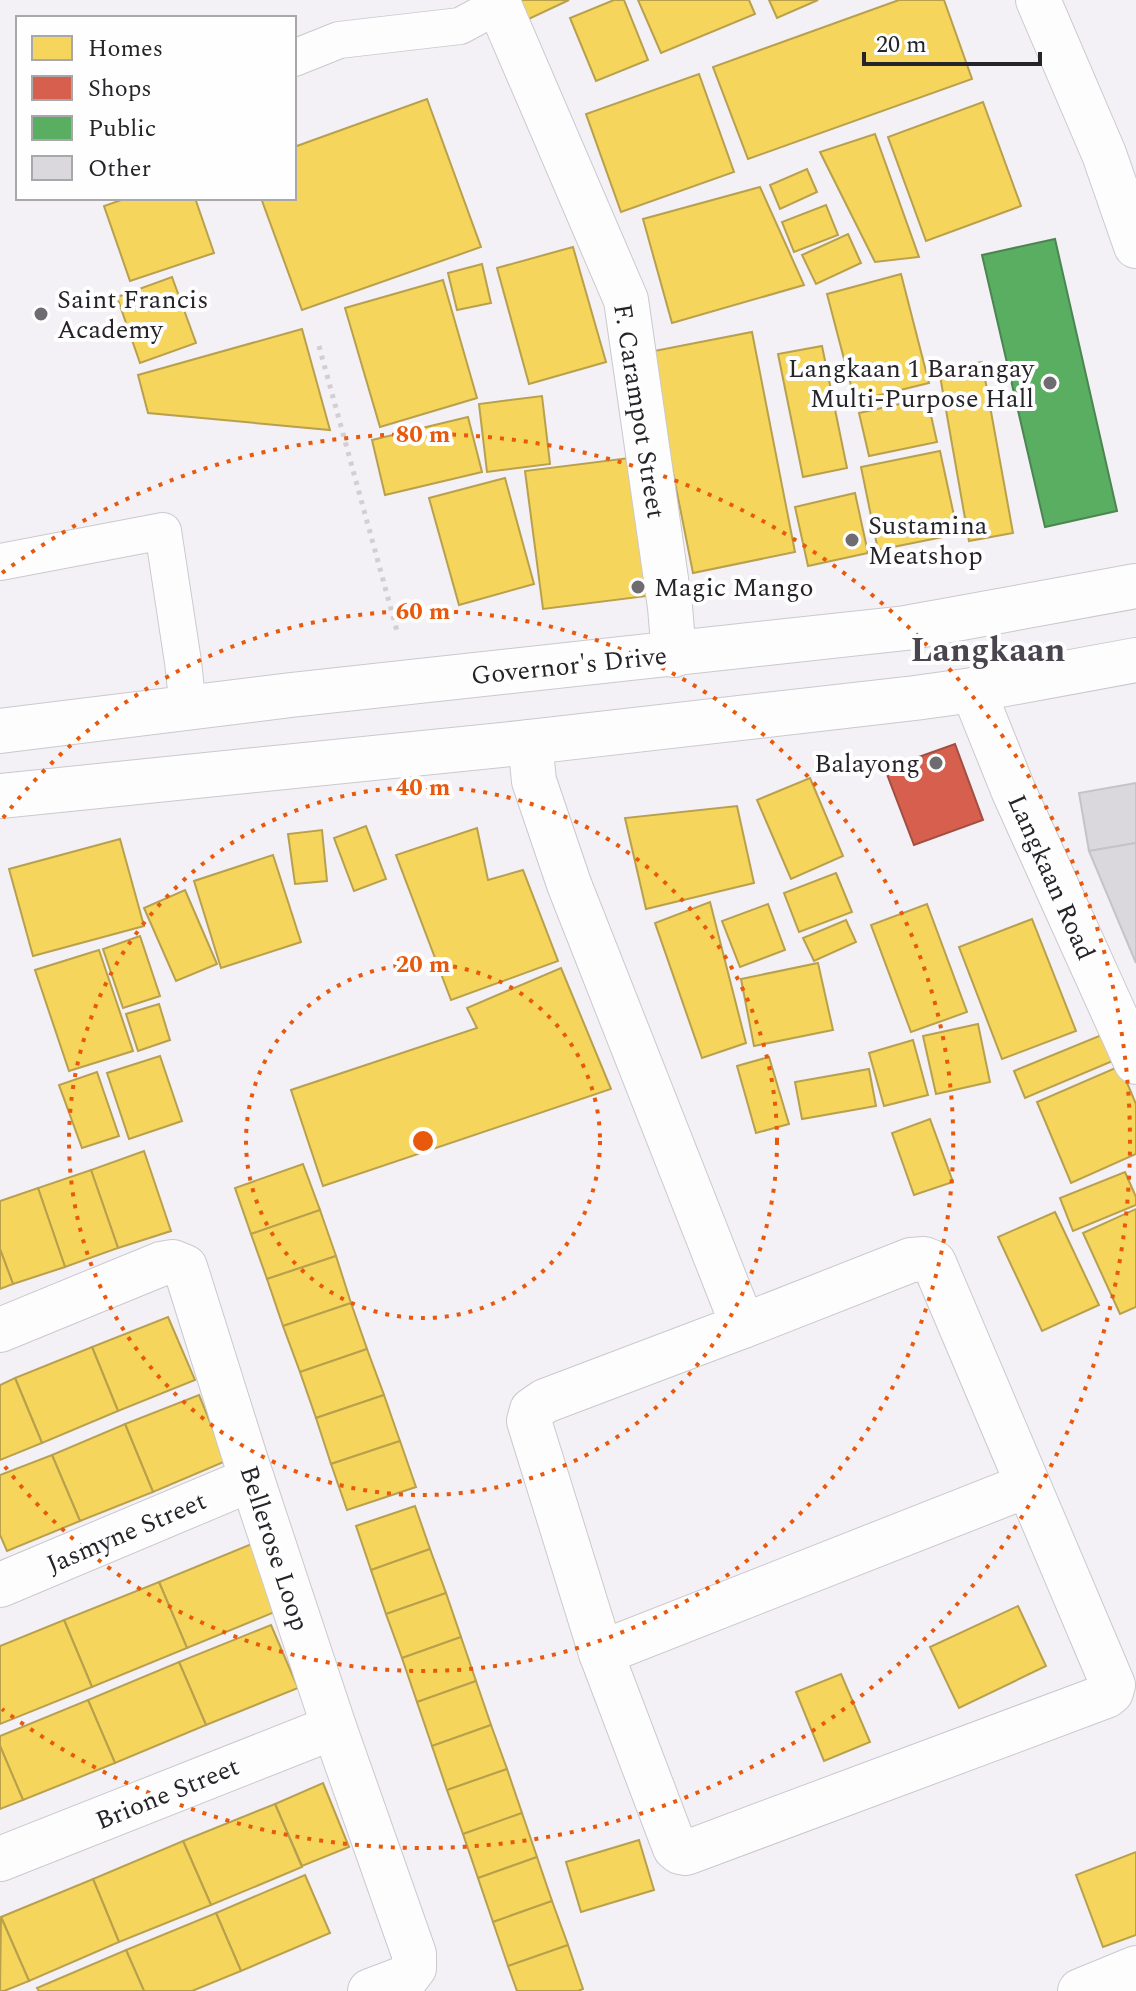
<svg xmlns="http://www.w3.org/2000/svg" width="1136" height="1991" font-family="Spectral,serif">
  <rect width="100%" height="100%" fill="#f3f0f6"/>
  <!-- homes -->
  <g fill="#f6d55c" stroke="#b8a04d" stroke-width="2">
    <path d="M504,0H569L516,25Z"/>
    <path d="M614,0H624L648,60L596,81L570,18Z"/>
    <path d="M638,0H749L755,14L661,53Z"/>
    <path d="M769,0H818L777,18Z"/>
    <path d="M899,0H944L972,79L748,159L713,67Z"/>
    <path d="M699,74L734,172L621,212L586,114Z"/>
    <path d="M427,99L481,247L302,310L261,198H294V147Z"/>
    <path d="M983,102L1021,206L926,241L888,137Z"/>
    <path d="M875,134L919,257L875,262L820,152Z"/>
    <path d="M807,169L817,192L780,209L770,185Z"/>
    <path d="M760,187L804,285L672,323L643,219Z"/>
    <path d="M127,198H195L214,253L130,281L104,206Z"/>
    <path d="M826,205L838,235L794,252L782,222Z"/>
    <path d="M848,234L861,263L816,284L802,255Z"/>
    <path d="M573,247L606,362L529,384L497,268Z"/>
    <path d="M482,264L491,303L457,310L448,273Z"/>
    <path d="M901,274L929,383L855,401L827,294Z"/>
    <path d="M172,277L196,343L140,363L117,297Z"/>
    <path d="M443,280L477,398L380,427L345,308Z"/>
    <path d="M302,329L330,430L148,413L138,375Z"/>
    <path d="M752,332L795,552L693,573L649,352Z"/>
    <path d="M822,346L847,468L803,477L778,354Z"/>
    <path d="M982,362L1013,533L969,541L939,370Z"/>
    <path d="M542,396L550,464L487,472L479,404Z"/>
    <path d="M927,398L937,442L869,456L859,413Z"/>
    <path d="M468,417L482,472L385,495L372,440Z"/>
    <path d="M940,451L958,534L878,550L861,467Z"/>
    <path d="M637,457L655,595L543,609L525,471Z"/>
    <path d="M505,478L534,584L459,605L429,498Z"/>
    <path d="M855,493L868,553L808,566L795,507Z"/>
    <path d="M810,778L843,856L791,879L757,800Z"/>
    <path d="M737,806L754,883L646,909L625,818Z"/>
    <path d="M366,826L386,879L354,891L334,838Z"/>
    <path d="M477,828L488,880L523,870L558,961L451,1000L396,855Z"/>
    <path d="M322,830L327,881L295,884L288,834Z"/>
    <path d="M120,839L144,926L33,956L9,869Z"/>
    <path d="M273,855L301,942L221,968L194,881Z"/>
    <path d="M836,873L852,912L799,932L784,893Z"/>
    <path d="M185,890L217,964L176,981L144,908Z"/>
    <path d="M710,902L746,1043L702,1058L655,923Z"/>
    <path d="M768,904L785,950L740,967L722,921Z"/>
    <path d="M927,904L967,1012L911,1032L871,925Z"/>
    <path d="M1032,919L1076,1031L1002,1059L959,947Z"/>
    <path d="M846,920L856,942L814,961L803,938Z"/>
    <path d="M140,936L160,996L123,1008L103,949Z"/>
    <path d="M99,950L133,1051L69,1071L35,970Z"/>
    <path d="M818,963L833,1030L754,1046L741,979Z"/>
    <path d="M561,968L611,1089L323,1186L291,1090L477,1028L467,1008Z"/>
    <path d="M159,1004L170,1040L138,1051L126,1014Z"/>
    <path d="M978,1024L990,1082L936,1094L923,1036Z"/>
    <path d="M1104,1034L1115,1060L1025,1098L1014,1071Z"/>
    <path d="M913,1040L928,1095L884,1106L869,1053Z"/>
    <path d="M160,1056L182,1121L129,1139L107,1073Z"/>
    <path d="M769,1057L789,1124L756,1133L737,1066Z"/>
    <path d="M1120,1066L1136,1104V1154L1071,1183L1037,1102Z"/>
    <path d="M869,1069L876,1106L802,1119L795,1082Z"/>
    <path d="M97,1072L119,1136L82,1148L59,1085Z"/>
    <path d="M930,1119L953,1182L914,1195L892,1133Z"/>
    <path d="M144,1151L171,1231L118,1248L91,1170Z"/>
    <path d="M303,1164L320,1210L251,1234L235,1188Z"/>
    <path d="M91,1170L118,1248L65,1267L38,1188Z"/>
    <path d="M1125,1172L1136,1197V1205L1073,1231L1060,1198Z"/>
    <path d="M38,1188L65,1267L13,1284L0,1249V1201Z"/>
    <path d="M1136,1209V1307L1120,1314L1083,1233Z"/>
    <path d="M320,1210L336,1256L267,1279L251,1234Z"/>
    <path d="M1055,1212L1099,1305L1042,1331L998,1237Z"/>
    <path d="M0,1249L13,1284L0,1289Z"/>
    <path d="M336,1256L351,1303L283,1326L267,1279Z"/>
    <path d="M351,1303L367,1349L300,1372L283,1326Z"/>
    <path d="M168,1317L195,1380L118,1411L92,1347Z"/>
    <path d="M92,1347L118,1411L42,1443L15,1378Z"/>
    <path d="M367,1349L384,1395L316,1418L300,1372Z"/>
    <path d="M15,1378L42,1443L0,1460V1385Z"/>
    <path d="M199,1395L226,1461L153,1492L125,1424Z"/>
    <path d="M384,1395L400,1441L331,1464L316,1418Z"/>
    <path d="M125,1424L153,1492L80,1521L52,1455Z"/>
    <path d="M400,1441L416,1487L347,1510L331,1464Z"/>
    <path d="M52,1455L80,1521L7,1551L0,1535V1475Z"/>
    <path d="M415,1506L430,1549L371,1570L356,1526Z"/>
    <path d="M254,1543L282,1609L187,1648L159,1582Z"/>
    <path d="M430,1549L446,1593L386,1614L371,1570Z"/>
    <path d="M159,1582L187,1648L92,1687L64,1620Z"/>
    <path d="M446,1593L461,1637L402,1658L386,1614Z"/>
    <path d="M1018,1606L1046,1666L959,1708L930,1647Z"/>
    <path d="M64,1620L92,1687L0,1724V1646Z"/>
    <path d="M271,1625L298,1688L206,1725L179,1662Z"/>
    <path d="M461,1637L476,1681L417,1702L402,1658Z"/>
    <path d="M179,1662L206,1725L115,1763L88,1700Z"/>
    <path d="M841,1674L870,1742L824,1761L796,1692Z"/>
    <path d="M476,1681L491,1725L432,1746L417,1702Z"/>
    <path d="M88,1700L115,1763L23,1800L0,1746V1736Z"/>
    <path d="M491,1725L507,1769L447,1790L432,1746Z"/>
    <path d="M0,1746L23,1800L0,1809Z"/>
    <path d="M507,1769L522,1813L463,1834L447,1790Z"/>
    <path d="M323,1783L349,1847L302,1866L275,1804Z"/>
    <path d="M275,1804L302,1867L211,1905L183,1841Z"/>
    <path d="M522,1813L537,1857L478,1878L463,1834Z"/>
    <path d="M639,1840L654,1890L581,1912L566,1862Z"/>
    <path d="M183,1841L211,1905L119,1942L93,1879Z"/>
    <path d="M1136,1852V1935L1103,1947L1076,1875Z"/>
    <path d="M537,1857L552,1901L493,1922L478,1878Z"/>
    <path d="M305,1875L330,1933L241,1971L216,1913Z"/>
    <path d="M93,1879L119,1942L29,1981L1,1917Z"/>
    <path d="M552,1901L568,1945L508,1966L493,1922Z"/>
    <path d="M216,1913L241,1971L192,1991H144L126,1950Z"/>
    <path d="M1,1917L29,1981L4,1991H0Z"/>
    <path d="M568,1945L583,1989L578,1991H517L508,1966Z"/>
    <path d="M126,1950L144,1991H39L37,1988Z"/>
  </g>
  <!-- shops -->
  <path fill="#d6604d" stroke="#a24e42" stroke-width="2" d="M955,744L983,820L914,845L885,769Z"/>
  <!-- public -->
  <path fill="#5aae61" stroke="#4b8550" stroke-width="2" d="M1055,239L1117,511L1045,527L982,255Z"/>
  <!-- building -->
  <g fill="#dbd8dd" stroke="#c6c3c8" stroke-width="2">
    <path d="M1136,783V843L1089,851L1079,793Z"/>
    <path d="M1136,843V963L1089,851Z"/>
  </g>
  <g fill="none" stroke-linecap="round" stroke-linejoin="round">
    <!-- lane casing -->
    <g stroke="#cbc9cd" stroke-width="38">
      <g id="lane">
        <path d="M294,58L339,40L460,26L499,5"/>
        <path d="M0,562L163,531L183,662L188,708"/>
      </g>
    </g>
    <!-- street casing -->
    <g stroke="#cbc9cd" stroke-width="46">
      <g id="street">
        <path d="M497,0L626,300L670,607L674,655"/>
        <path d="M530,742L534,781L569,884L743,1326"/>
        <path d="M924,1259L934,1263L1113,1685L1111,1692L1106,1696L686,1853L680,1852L675,1848L601,1653L529,1421L532,1410L545,1401L743,1326L911,1260Z"/>
        <path d="M0,1330L161,1264L173,1262L185,1267L246,1461L334,1727L414,1954V1968L407,1977L370,1991"/>
        <path d="M0,1585L252,1479"/>
        <path d="M601,1653L1028,1485"/>
        <path d="M0,1859L334,1727"/>
        <path d="M1080,1991L1136,1968"/>
      </g>
    </g>
    <!-- secondary casing -->
    <g stroke="#cbc9cd" stroke-width="46">
      <g id="secondary">
        <path d="M1038,0L1104,154L1136,246"/>
        <path d="M973,690L1014,792L1136,1062"/>
      </g>
    </g>
    <!-- primary casing -->
    <g stroke="#cbc9cd" stroke-width="46">
      <g id="primary">
        <path d="M0,731L291,695L906,628L1136,586"/>
        <path d="M0,796L530,742L915,698L973,690L1136,660"/>
      </g>
    </g>
    <!-- path -->
    <path stroke="#d1cfd2" stroke-width="5" stroke-dasharray="4 6" stroke-linecap="butt" d="M319,346L397,631"/>
    <!-- lane -->
    <use href="#lane" stroke="#fdfdfe" stroke-width="36"/>
    <!-- street -->
    <use href="#street" stroke="#fdfdfe" stroke-width="44"/>
    <!-- secondary -->
    <use href="#secondary" stroke="#fdfdfe" stroke-width="44"/>
    <!-- primary -->
    <use href="#primary" stroke="#fdfdfe" stroke-width="44"/>
  </g>
  <!-- distance rings -->
  <g fill="none" stroke="#e8590c" stroke-width="4" stroke-dasharray="4 8">
    <circle cx="423" cy="1141" r="177"/>
    <circle cx="423" cy="1141" r="354"/>
    <path d="M3 818A530 530 0 1 1 3 1464"/>
    <path d="M2 573A707 707 0 1 1 2 1709"/>
  </g>
  <!-- markers -->
  <g fill="#6e6b71" stroke="#fefefe" stroke-width="3">
    <circle cx="41" cy="314" r="8"/>
    <circle cx="1050" cy="383" r="8"/>
    <circle cx="852" cy="540" r="8"/>
    <circle cx="638" cy="587" r="8"/>
    <circle cx="936" cy="763" r="8"/>
  </g>
  <g text-anchor="middle" stroke-width="8" stroke-linejoin="round" paint-order="stroke">
    <!-- poi labels -->
    <g font-size="26" fill="#272429" stroke="#fefefe" text-anchor="start">
      <text x="57" y="308">Saint Francis<tspan x="57" dy="30">Academy</tspan></text>
      <text x="1034" y="377" text-anchor="end">Langkaan 1 Barangay<tspan x="1034" dy="30">Multi-Purpose Hall</tspan></text>
      <text x="868" y="534">Sustamina<tspan x="868" dy="30">Meatshop</tspan></text>
      <text x="654" y="596">Magic Mango</text>
      <text x="920" y="772" text-anchor="end">Balayong</text>
    </g>
    <!-- street labels -->
    <g font-size="26" fill="#272429" stroke="#fefefe">
      <text transform="translate(640 411) rotate(81)" y="9">F. Carampot Street</text>
      <text transform="translate(569 665) rotate(-6)" y="9">Governor's Drive</text>
      <text transform="translate(1052 877) rotate(66)" y="9">Langkaan Road</text>
      <text transform="translate(126 1532) rotate(-23)" y="9">Jasmyne Street</text>
      <text transform="translate(275 1548) rotate(72)" y="9">Bellerose Loop</text>
      <text transform="translate(167 1793) rotate(-22)" y="9">Brione Street</text>
    </g>
    <!-- district labels -->
    <g font-size="34" font-weight="bold" fill="#49444d" stroke="#fefefe">
      <text x="988" y="661">Langkaan</text>
    </g>
  </g>
  <circle cx="423" cy="1141" r="12" fill="#e8590c" stroke="#fefefe" stroke-width="4"/>
  <g font-size="24" text-anchor="middle" font-weight="bold" fill="#e8590c" stroke="#fefefe" stroke-width="8" stroke-linejoin="round" paint-order="stroke">
    <text x="423" y="442">80 m</text>
    <text x="423" y="619">60 m</text>
    <text x="423" y="795">40 m</text>
    <text x="423" y="972">20 m</text>
  </g>
  <!-- legend -->
  <rect x="16" y="16" width="280" height="184" fill="#fefefe" stroke="#a8a7a9" stroke-width="2"/>
  <rect x="32" y="36" width="40" height="24" fill="#f6d55c" stroke="#a8a7a9" stroke-width="2"/>
  <text x="88" y="56" font-size="24" fill="#272429">Homes</text>
  <rect x="32" y="76" width="40" height="24" fill="#d6604d" stroke="#a8a7a9" stroke-width="2"/>
  <text x="88" y="96" font-size="24" fill="#272429">Shops</text>
  <rect x="32" y="116" width="40" height="24" fill="#5aae61" stroke="#a8a7a9" stroke-width="2"/>
  <text x="88" y="136" font-size="24" fill="#272429">Public</text>
  <rect x="32" y="156" width="40" height="24" fill="#dbd8dd" stroke="#a8a7a9" stroke-width="2"/>
  <text x="88" y="176" font-size="24" fill="#272429">Other</text>
  <!-- scale -->
  <path d="M864 52v12h176v-12" fill="none" stroke="#272429" stroke-width="4"/>
  <text x="876" y="52" font-size="24" fill="#272429" stroke="#fefefe" stroke-width="6" paint-order="stroke">20 m</text>
</svg>
